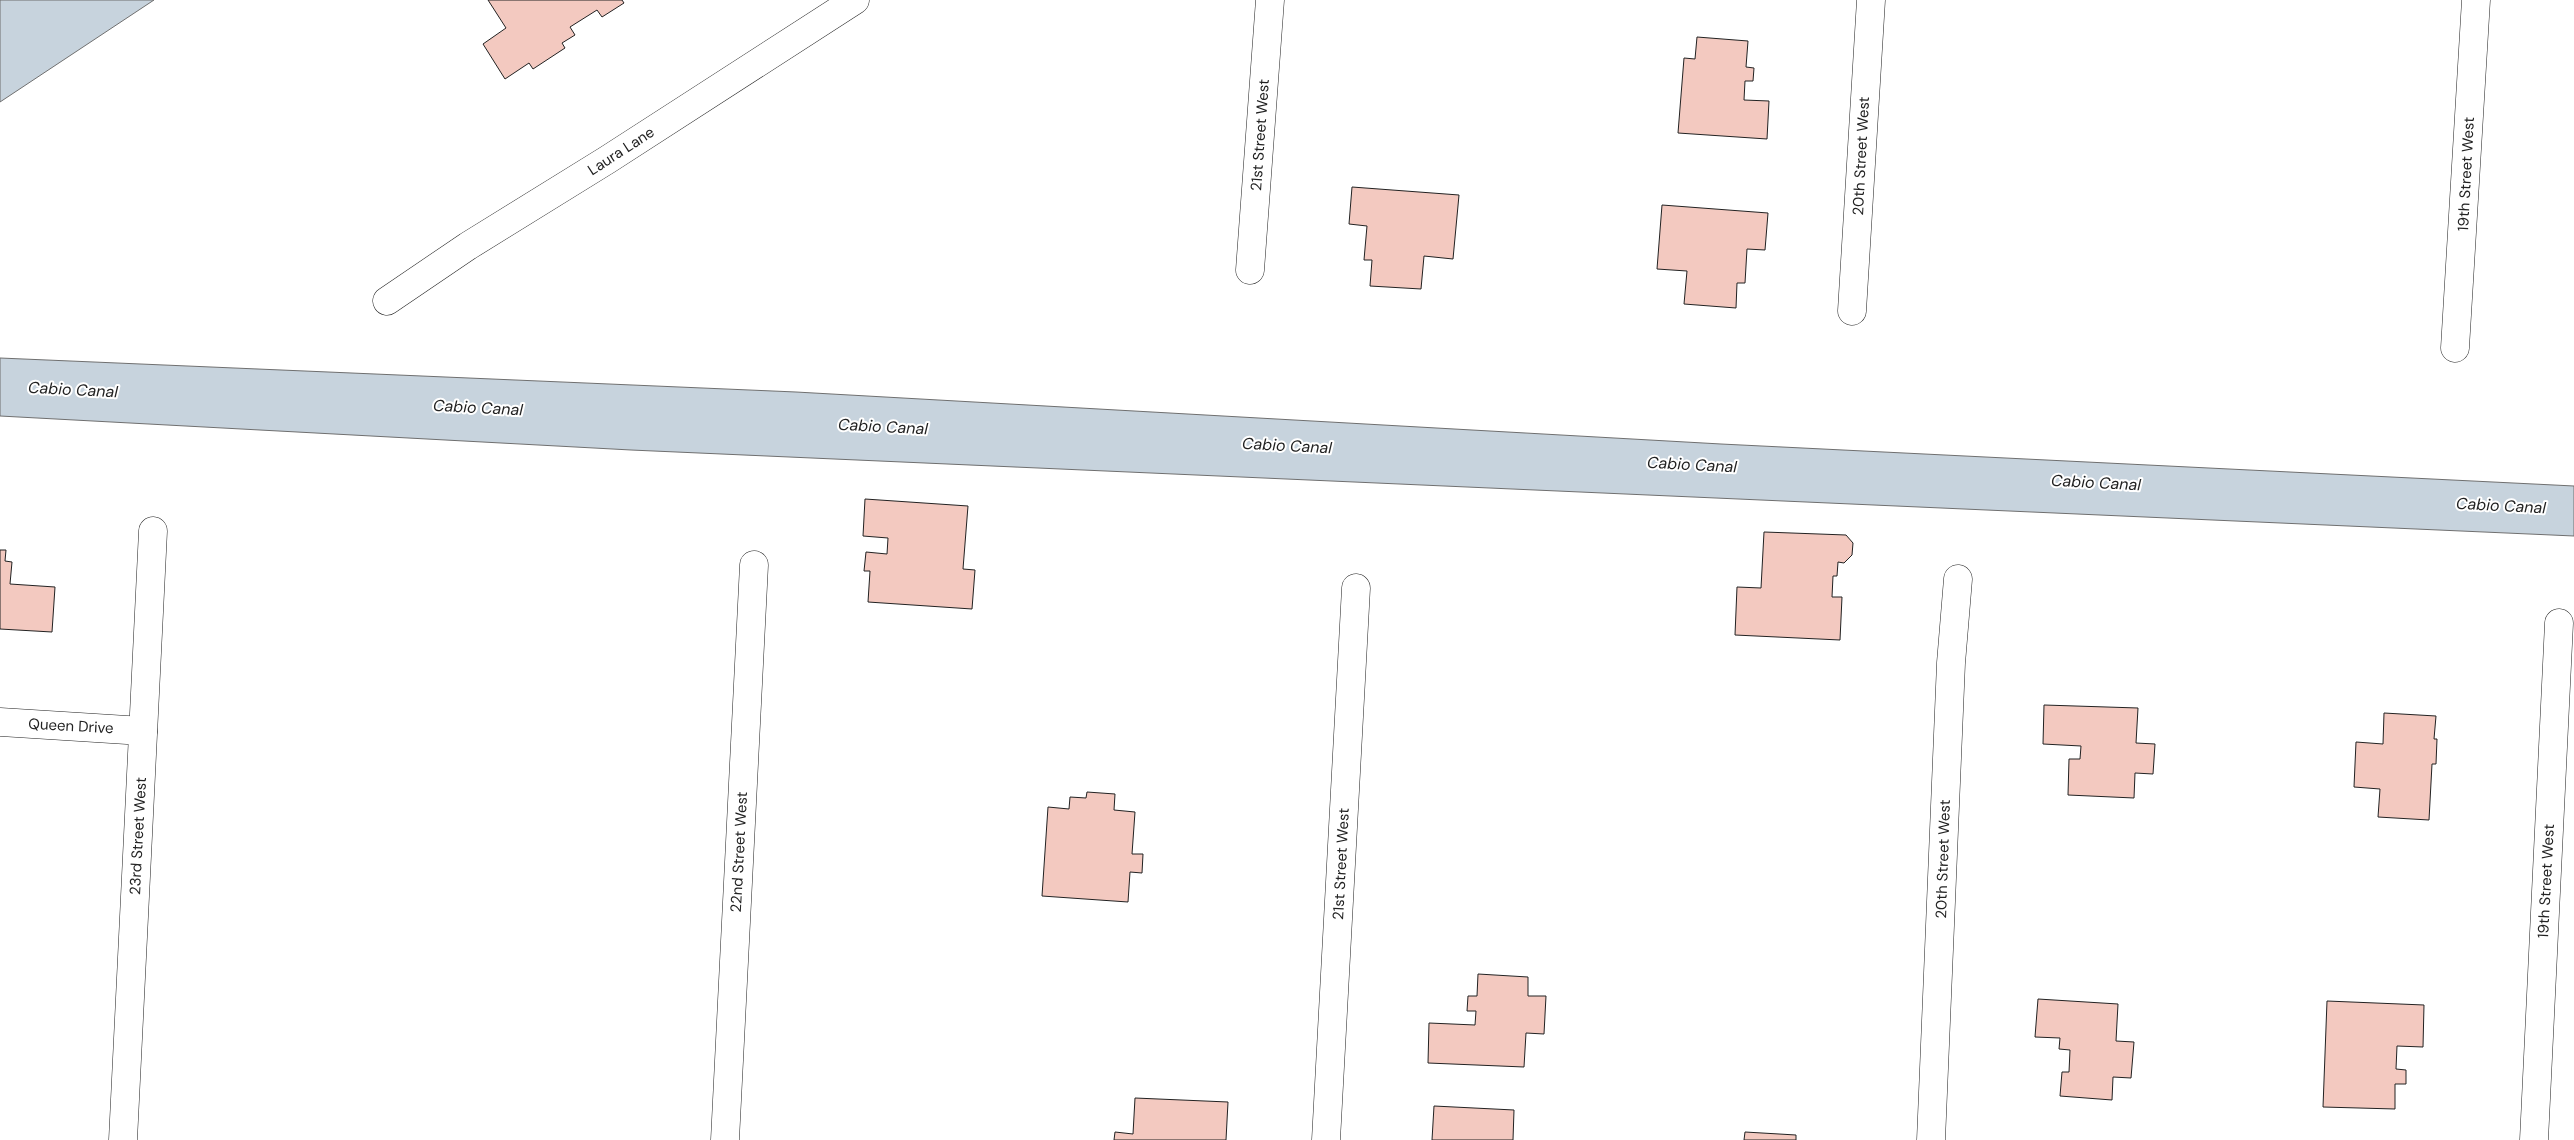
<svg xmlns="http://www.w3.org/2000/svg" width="2574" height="1140" font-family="'DM Sans',sans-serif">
  <rect width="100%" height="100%" fill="#fff"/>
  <!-- water -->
  <g fill="#c7d3dd" stroke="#6f6f6f">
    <path d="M0,0H154L0,102Z"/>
    <path d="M0,358L796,392L1721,444L2574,486V536L631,450L0,416Z"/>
  </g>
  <!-- building -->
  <g fill="#f3c9c0" stroke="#222">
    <path d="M488,0H622L624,3L602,17L597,10L570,27L575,35L562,43L565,48L533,69L529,63L505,79L483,44L506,28Z"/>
    <path d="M1697,37L1748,41L1746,67L1754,68L1753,81H1745L1744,100L1769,101L1767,139L1678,133L1684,58L1695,59Z"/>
    <path d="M1352,187L1459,195L1453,259L1424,256L1421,289L1370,286L1372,260H1364L1367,226L1349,224Z"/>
    <path d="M1662,205L1768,213L1765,250L1747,249L1745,283H1737L1736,308L1684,304L1687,271L1657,269Z"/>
    <path d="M865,499L968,506L963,569L975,570L972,609L868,602L870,571H864L866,552L887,554L888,538L863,536Z"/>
    <path d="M1764,532L1846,535L1853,543L1852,555L1844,563L1838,562L1837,576H1833L1832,597H1842L1840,640L1735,635L1737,587L1761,588Z"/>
    <path d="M0,550H6L5,561L12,562L10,584L55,587L52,632L0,629Z"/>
    <path d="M2044,705L2138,708L2136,743L2155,744L2153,774L2135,773L2134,798L2068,795L2069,759H2080L2081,746L2043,744Z"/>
    <path d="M2384,713L2436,716L2434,739H2437L2436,764H2432L2429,820L2378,817L2380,789L2354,787L2356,742L2383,744Z"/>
    <path d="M1087,792L1115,794L1114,810L1135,812L1132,854H1143L1142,873L1130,872L1128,902L1042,896L1048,807L1069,809L1070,797L1086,798Z"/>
    <path d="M1478,974L1528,977V996H1546L1544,1034L1526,1033L1524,1067L1428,1063L1429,1023L1475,1025L1476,1011H1467L1468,996H1477Z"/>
    <path d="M2038,999L2118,1004L2116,1041L2134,1042L2131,1078L2113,1077L2112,1100L2060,1096L2062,1072H2069L2070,1050L2059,1049L2060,1038L2035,1037Z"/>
    <path d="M2327,1001L2424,1005L2423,1047L2397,1046L2396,1069L2406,1070V1084H2395V1109L2323,1107Z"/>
    <path d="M1135,1098L1228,1102L1226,1140H1114L1115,1132L1133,1134Z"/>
    <path d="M1434,1106L1514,1110L1513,1140H1432Z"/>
    <path d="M1745,1132L1796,1135V1140H1744Z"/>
  </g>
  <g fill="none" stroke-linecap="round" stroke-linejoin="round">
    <!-- street casing -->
    <g stroke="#222" stroke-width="29">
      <g id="street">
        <path d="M1250,270L1270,0"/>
        <path d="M387,301L468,246L607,160L855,0"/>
        <path d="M1852,311L1871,0"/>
        <path d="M2455,348L2476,0"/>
        <path d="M0,722L143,731"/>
        <path d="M123,1140L153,531"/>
        <path d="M725,1140L754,565"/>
        <path d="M1326,1140L1356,588"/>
        <path d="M1931,1140L1951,663L1958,579"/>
        <path d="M2534,1140L2559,623"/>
      </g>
    </g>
    <!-- street -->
    <use href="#street" stroke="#fff" stroke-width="28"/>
  </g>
  <g text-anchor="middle" stroke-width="4" stroke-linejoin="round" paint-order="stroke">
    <!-- street labels -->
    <g font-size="15" fill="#222" stroke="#fff">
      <text transform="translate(1260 135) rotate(-86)" y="5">21st Street West</text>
      <text transform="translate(621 151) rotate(-33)" y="5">Laura Lane</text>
      <text transform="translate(1861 156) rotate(-87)" y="5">20th Street West</text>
      <text transform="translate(2466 174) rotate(-87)" y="5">19th Street West</text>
      <text transform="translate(71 726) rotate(3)" y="5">Queen Drive</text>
      <text transform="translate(138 836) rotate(-87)" y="5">23rd Street West</text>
      <text transform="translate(739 852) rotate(-87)" y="5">22nd Street West</text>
      <text transform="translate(1943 859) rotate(-88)" y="5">20th Street West</text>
      <text transform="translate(1341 864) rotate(-87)" y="5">21st Street West</text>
      <text transform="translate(2546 881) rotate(-87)" y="5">19th Street West</text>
    </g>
    <!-- water labels -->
    <g font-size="16" font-style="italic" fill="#222" stroke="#fff">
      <text transform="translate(73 389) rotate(3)" y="6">Cabio Canal</text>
      <text transform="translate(478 407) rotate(3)" y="6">Cabio Canal</text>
      <text transform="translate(883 426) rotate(3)" y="6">Cabio Canal</text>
      <text transform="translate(1287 445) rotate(3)" y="6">Cabio Canal</text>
      <text transform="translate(1692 464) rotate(3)" y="6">Cabio Canal</text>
      <text transform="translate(2096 482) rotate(3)" y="6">Cabio Canal</text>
      <text transform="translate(2501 505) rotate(3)" y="6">Cabio Canal</text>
    </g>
  </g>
</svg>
